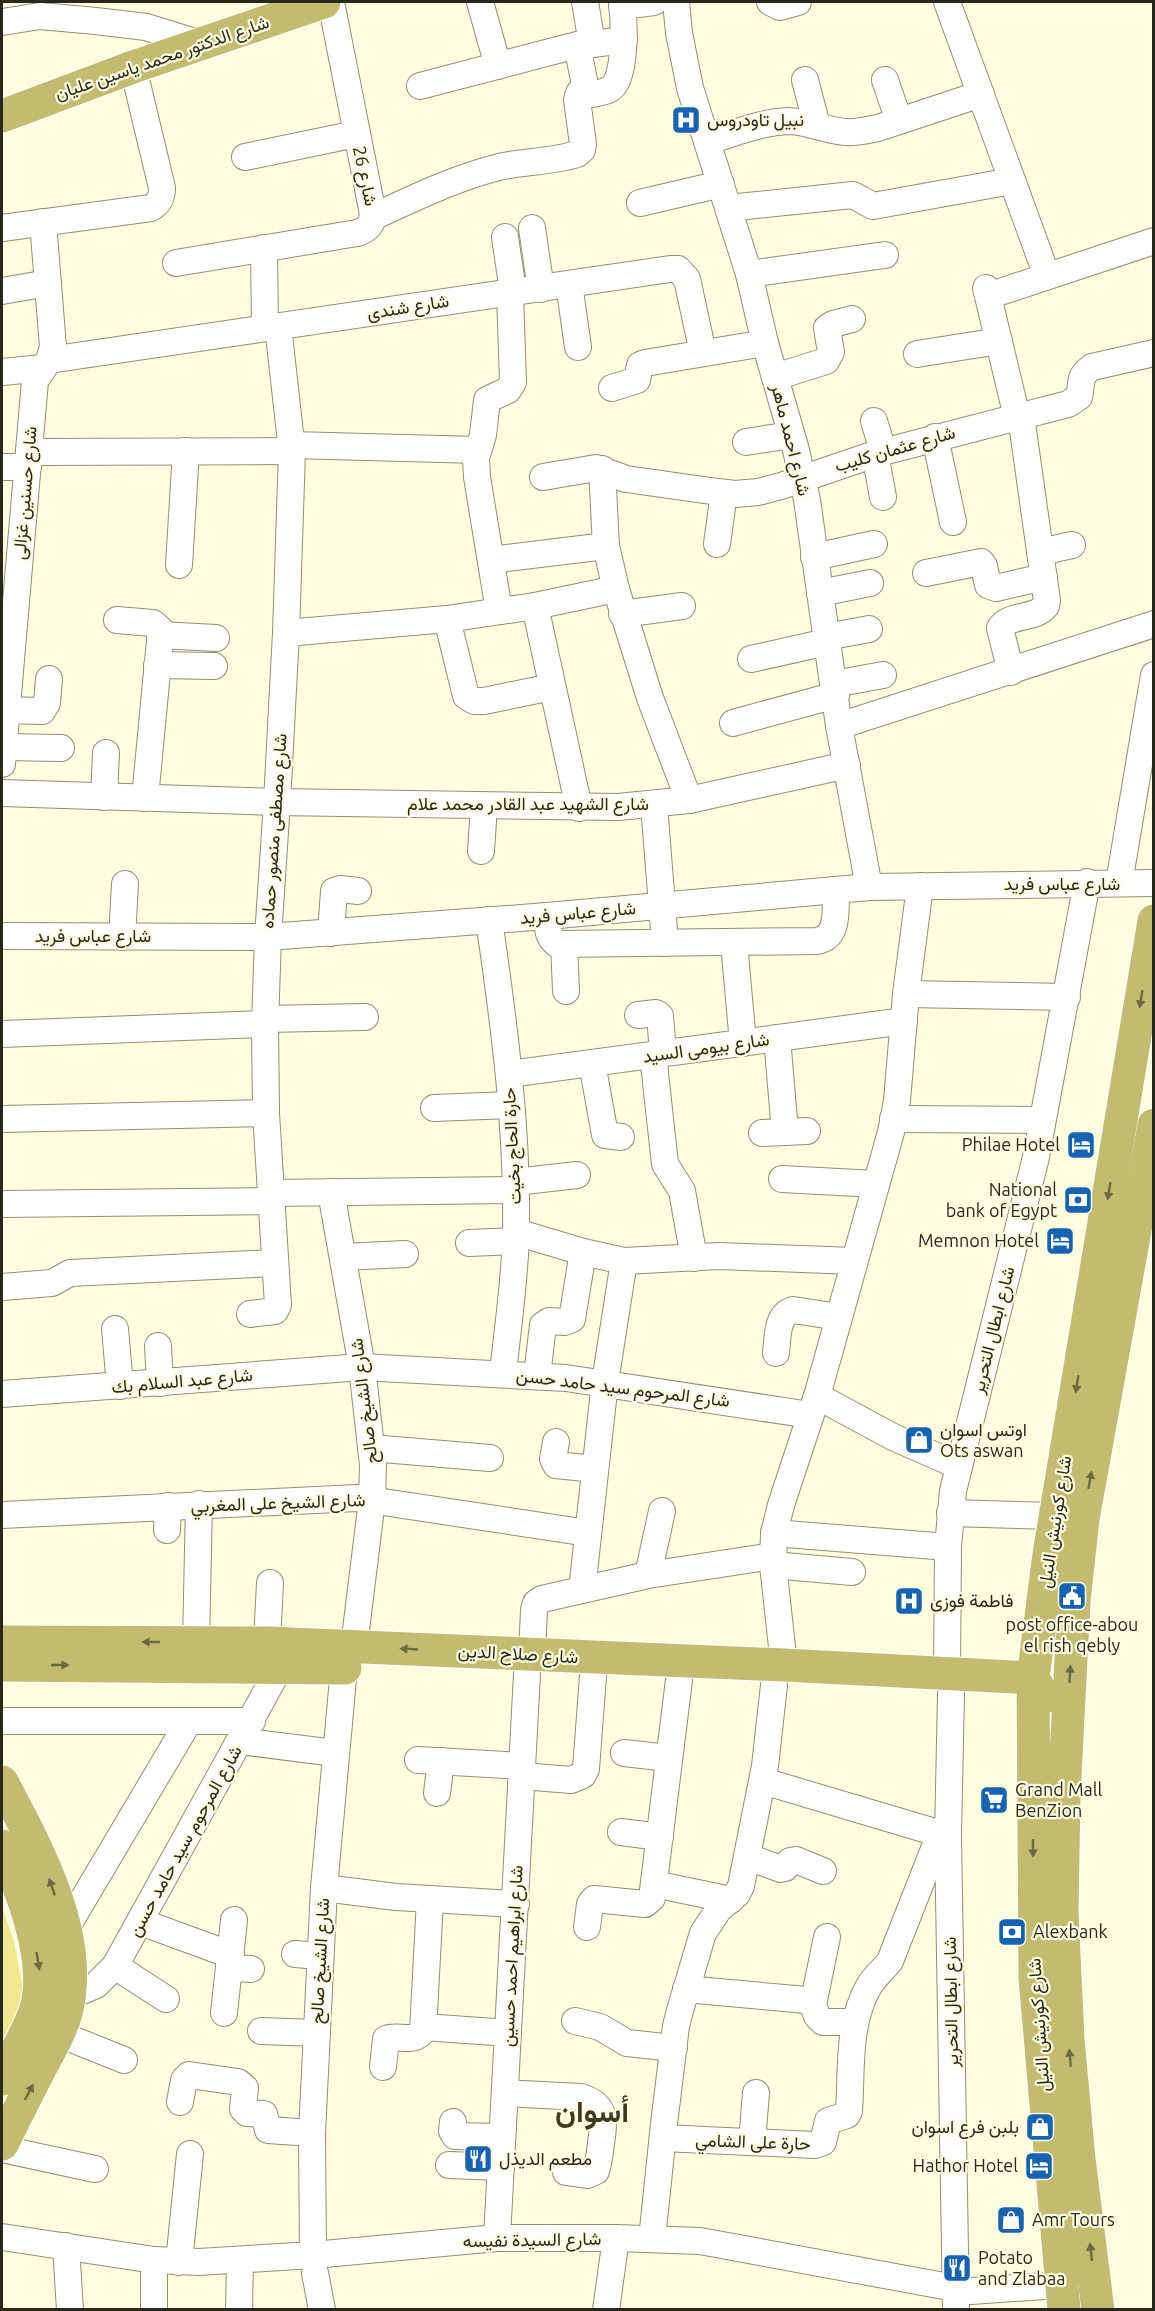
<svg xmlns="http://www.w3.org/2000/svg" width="1155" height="2311" font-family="Ubuntu,Vazirmatn,sans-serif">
  <rect width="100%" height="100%" fill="#fffddf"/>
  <!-- green -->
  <path fill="#f0e790" d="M2,1908L13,1938L24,1992L11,2031L2,2045Z"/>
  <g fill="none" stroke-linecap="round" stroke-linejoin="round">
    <!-- minor casing -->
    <g stroke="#908e73" stroke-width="28">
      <g id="minor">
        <path d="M480,2L498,66"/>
        <path d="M585,2L592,44"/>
        <path d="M676,2L679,33L690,88L749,274L765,343L796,450L807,500L839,726L869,887"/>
        <path d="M770,2L780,7L798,2"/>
        <path d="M947,2L1047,276"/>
        <path d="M622,6L654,2"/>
        <path d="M2,22L40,16L96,21L146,27L201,44"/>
        <path d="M805,80L817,126"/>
        <path d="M885,80L899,121"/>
        <path d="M420,86L569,47L624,40"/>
        <path d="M578,96C588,94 602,94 610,89C627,80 624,19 622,2"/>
        <path d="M707,141C733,134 761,122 788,121C808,121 827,131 846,132C857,133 868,130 878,128L981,94"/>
        <path d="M245,157L356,134"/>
        <path d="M640,203L721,184"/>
        <path d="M728,208L853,195L873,206L1012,181"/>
        <path d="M373,217C414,198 455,178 499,167C525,161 552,162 577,154L582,150L583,144L577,100L579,93L584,87V80L577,45"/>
        <path d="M2,228L151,208C159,203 162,198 162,188L133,67"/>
        <path d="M532,228L541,289"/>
        <path d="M505,237L513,292"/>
        <path d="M264,248L265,328"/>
        <path d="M176,263L357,233C370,229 374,222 372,209L331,2"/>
        <path d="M749,274L885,255"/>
        <path d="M569,284L578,347"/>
        <path d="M986,288L1017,417"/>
        <path d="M2,291L48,283"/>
        <path d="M988,296L1154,241"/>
        <path d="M917,354L999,341"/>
        <path d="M49,360L670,269H678L687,279L703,353"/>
        <path d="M2,372L43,368"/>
        <path d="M775,377L826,361L831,352L827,328L833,324L852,319"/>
        <path d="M612,388L637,380L640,365L645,363L765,343"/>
        <path d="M874,421L883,451"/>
        <path d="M935,437L953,522"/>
        <path d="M746,442L791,435"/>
        <path d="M292,445L478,450"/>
        <path d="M29,452L292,451"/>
        <path d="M875,454L883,497"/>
        <path d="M2,467H28"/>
        <path d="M602,469L606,546L616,589L650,698L689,800"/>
        <path d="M543,477L596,468L626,479L711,491L735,494L758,492L781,486L875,454L1068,404L1079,397C1083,382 1077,378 1092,367L1154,353"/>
        <path d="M717,544L724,493"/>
        <path d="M1040,552L1072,545"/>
        <path d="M814,557L874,544"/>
        <path d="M491,560L606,546"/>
        <path d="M179,565L186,451"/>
        <path d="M926,573L981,562L984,566L988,585L996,588L1044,577"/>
        <path d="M820,593L870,583"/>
        <path d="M535,606L579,808"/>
        <path d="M499,611L477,477L476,458L483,435L487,400L508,390L513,382L510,293"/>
        <path d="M622,614L682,606"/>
        <path d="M447,619L466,696L474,701H484L552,687"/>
        <path d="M117,620L153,623L161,630L145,798"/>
        <path d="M286,633L447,619L535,606L616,589"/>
        <path d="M160,635L216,638"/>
        <path d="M826,637L869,629"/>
        <path d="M751,659L827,642"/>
        <path d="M157,665L214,666"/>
        <path d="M1011,672L1000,628C1010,613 1035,620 1046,606L1047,601L1021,416"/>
        <path d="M834,684L883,675"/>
        <path d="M5,710L42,711L47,703L49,679"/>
        <path d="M733,723L836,695"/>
        <path d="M839,726L1154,624"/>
        <path d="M3,747L61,748"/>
        <path d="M2,764L35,381L49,360L53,347L43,222"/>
        <path d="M2,793L277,802L618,807L689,800L847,765"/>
        <path d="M104,797L106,753"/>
        <path d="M654,805L665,943"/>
        <path d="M481,851L484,806"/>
        <path d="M1119,883L1154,675"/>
        <path d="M547,916C548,928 547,937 557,944L816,941C840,938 835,909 836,890"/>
        <path d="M489,920C504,1023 518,1128 516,1233C515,1279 508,1326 503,1373"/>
        <path d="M331,933L334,891L340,889L358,891"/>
        <path d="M2,936L268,937L547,916L869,887L1154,883"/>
        <path d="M122,937L125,884"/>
        <path d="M734,943L743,1043"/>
        <path d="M564,944L566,991"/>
        <path d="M906,994L1067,997"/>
        <path d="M638,1015L656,1013L660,1016L663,1053"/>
        <path d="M265,1019L365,1017"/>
        <path d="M2,1034L265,1024"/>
        <path d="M777,1038L785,1132"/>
        <path d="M653,1055L665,1164L682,1191L694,1258"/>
        <path d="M592,1063L605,1135L621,1137"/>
        <path d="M509,1074L904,1021"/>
        <path d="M434,1108L511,1105"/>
        <path d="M2,1119L266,1113"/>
        <path d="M893,1119L1042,1120"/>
        <path d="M762,1133L807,1131"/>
        <path d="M782,1179L876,1184"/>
        <path d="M515,1182L577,1175"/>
        <path d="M331,1192L362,1367L373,1465L372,1500L354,1646"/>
        <path d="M270,1193L515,1190"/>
        <path d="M2,1204L271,1201"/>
        <path d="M516,1232L583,1252L624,1261L719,1256L854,1261"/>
        <path d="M469,1243L515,1241"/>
        <path d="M343,1257L405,1254"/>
        <path d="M2,1287L52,1283L70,1273L274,1263"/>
        <path d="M250,1314L275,1311L278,1305L266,1113L265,1024L268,937L277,802L286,633L292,451L278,326"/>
        <path d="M115,1329L120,1386"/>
        <path d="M158,1346L160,1383"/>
        <path d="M776,1353C778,1338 776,1315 793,1310L839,1317"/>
        <path d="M537,1376L543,1325L549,1321L565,1322L572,1319L583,1252"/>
        <path d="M2,1394L362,1367L566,1378L810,1415"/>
        <path d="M817,1396L893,1437L959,1466"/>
        <path d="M556,1442L553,1459L556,1465L595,1469"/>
        <path d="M371,1448L490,1458"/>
        <path d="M950,1513L1055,1516"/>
        <path d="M2,1515L357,1498L588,1533"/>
        <path d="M167,1530L168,1506"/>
        <path d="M774,1533L948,1547"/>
        <path d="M773,1565L852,1572"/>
        <path d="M648,1575L662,1511"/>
        <path d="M582,1590L605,1382L624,1261"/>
        <path d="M196,1643L199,1504"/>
        <path d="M267,1643L270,1583"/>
        <path d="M532,1654L534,1610L536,1603L542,1599L648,1575L773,1556"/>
        <path d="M784,1665L773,1565L774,1533L781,1505L817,1396L891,1132L897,1101L906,994L920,886"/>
        <path d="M947,1674L948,1547L953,1491L1036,1157L1087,882"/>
        <path d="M951,1694L948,1836L956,2310"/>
        <path d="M2,1721H252"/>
        <path d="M240,1741L335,1753"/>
        <path d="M624,1753L669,1758"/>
        <path d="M418,1760L522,1766"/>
        <path d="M522,1776L571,1780L583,1775L586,1769L593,1676"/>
        <path d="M763,1781L948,1836"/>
        <path d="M437,1793L441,1761"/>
        <path d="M621,1832L660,1837"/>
        <path d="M748,1857L781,1869L785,1868L790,1861L796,1860L823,1871"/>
        <path d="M654,1884L731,1900"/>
        <path d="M324,1888L396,1897L516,1904"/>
        <path d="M141,1922L231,1955"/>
        <path d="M587,1927L590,1904L594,1899L645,1904L652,1898L679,1680"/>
        <path d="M65,1930L189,1721"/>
        <path d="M295,1954L320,1956"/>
        <path d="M115,1966L166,1999"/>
        <path d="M229,1968L251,1969"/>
        <path d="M686,1989L806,2000L813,2005L817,2016L823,2022H855"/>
        <path d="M70,1996L96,1985L115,1966L280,1667"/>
        <path d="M813,2005L827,1937"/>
        <path d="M224,2013L234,1920"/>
        <path d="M575,2021L600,2027L627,2043L674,2048"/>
        <path d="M424,2027L508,2033"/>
        <path d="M261,2031L317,2033"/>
        <path d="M59,2034L124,2060"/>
        <path d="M383,2067L386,2039C399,2034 413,2044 423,2031L430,1900"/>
        <path d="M505,2093L581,2097C606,2105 605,2120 601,2143C600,2152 599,2162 596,2171L587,2175L566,2172"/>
        <path d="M180,2102L184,2080L189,2075L238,2082L245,2088L243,2109L247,2113L264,2114L268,2130L312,2133"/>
        <path d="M453,2122L452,2131L455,2136L502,2137"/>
        <path d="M663,2138L815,2145L823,2142L828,2121L847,2115L849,2111C852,2069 847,2024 869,1986C874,1977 883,1970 890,1961L940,1834"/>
        <path d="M752,2142L756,2093"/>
        <path d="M2,2149L95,2169"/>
        <path d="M449,2165L501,2167"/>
        <path d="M2,2237L154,2260L199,2262L313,2255L497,2238H616L700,2241L971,2291L1060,2285"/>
        <path d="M497,2238L527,1674"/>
        <path d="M652,2239L664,2124L676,2026L681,2007L703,1933L719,1909L737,1894L741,1886L765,1766L774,1685"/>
        <path d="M66,2246L70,2310"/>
        <path d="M313,2255L312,2133L324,1888L344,1668"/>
        <path d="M154,2260V2310"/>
        <path d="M179,2262L190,2154"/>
        <path d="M315,2273L322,2310"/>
        <path d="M239,2310L240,2261"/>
        <path d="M606,2310L616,2238"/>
      </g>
    </g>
    <!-- major casing -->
    <g stroke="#fff" stroke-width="35">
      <g id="major">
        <path d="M2,116L133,67L324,2"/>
        <path d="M2,1642L267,1643L784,1665L1033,1678L1044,1697"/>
        <path d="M2,1665L345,1668"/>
        <path d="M2,1782C37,1848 86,1936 66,2013C61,2032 50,2050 41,2067C28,2092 15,2118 2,2144"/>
        <path d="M2,1846C22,1891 51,1963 35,2012C26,2035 13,2057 2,2079"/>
        <path d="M1064,2310L1035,1978L1033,1678L1049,1554L1154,921"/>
        <path d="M1098,2310L1079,2159L1068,2039L1062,1912L1064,1796L1074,1601L1083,1519L1154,1125"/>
      </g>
    </g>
    <!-- minor -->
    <use href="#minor" stroke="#fff" stroke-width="26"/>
    <!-- major -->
    <use href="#major" stroke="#c2bb70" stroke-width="33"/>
  </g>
  <!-- one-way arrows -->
  <defs><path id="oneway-solid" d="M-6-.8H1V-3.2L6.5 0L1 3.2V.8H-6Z" transform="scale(1.5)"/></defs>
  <g fill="#6d6a42">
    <use href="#oneway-solid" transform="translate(1141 999) rotate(99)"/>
    <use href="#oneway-solid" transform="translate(1109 1191) rotate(99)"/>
    <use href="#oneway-solid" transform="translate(1077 1384) rotate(99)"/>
    <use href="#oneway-solid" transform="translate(1090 1480) rotate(-80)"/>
    <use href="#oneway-solid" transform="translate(151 1642) rotate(-180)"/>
    <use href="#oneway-solid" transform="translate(409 1649) rotate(-177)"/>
    <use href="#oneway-solid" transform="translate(60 1665)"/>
    <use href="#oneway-solid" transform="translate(1070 1674) rotate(-87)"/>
    <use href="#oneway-solid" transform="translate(1033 1848) rotate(90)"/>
    <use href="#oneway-solid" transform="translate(52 1887) rotate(-109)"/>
    <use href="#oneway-solid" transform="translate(38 1961) rotate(81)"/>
    <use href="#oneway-solid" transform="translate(1070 2058) rotate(-95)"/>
    <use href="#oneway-solid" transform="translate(29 2092) rotate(-62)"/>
    <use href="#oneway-solid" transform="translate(1091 2252) rotate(-96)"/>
  </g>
  <!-- icons -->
  <defs>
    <g id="hospital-square" transform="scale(1.5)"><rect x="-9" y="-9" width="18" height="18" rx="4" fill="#1563b2" stroke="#fffddf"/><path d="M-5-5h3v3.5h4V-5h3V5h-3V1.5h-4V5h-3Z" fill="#fff"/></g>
    <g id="hotel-square" transform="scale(1.5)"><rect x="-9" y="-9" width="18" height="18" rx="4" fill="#1563b2" stroke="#fffddf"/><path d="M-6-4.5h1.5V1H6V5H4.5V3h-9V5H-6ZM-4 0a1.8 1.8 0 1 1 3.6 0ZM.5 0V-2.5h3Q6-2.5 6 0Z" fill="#fff"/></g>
    <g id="bank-square" transform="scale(1.5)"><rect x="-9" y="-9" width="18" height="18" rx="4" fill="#1563b2" stroke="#fffddf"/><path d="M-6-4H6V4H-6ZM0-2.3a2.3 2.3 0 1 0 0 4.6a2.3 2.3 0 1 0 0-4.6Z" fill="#fff"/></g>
    <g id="shop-square" transform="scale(1.5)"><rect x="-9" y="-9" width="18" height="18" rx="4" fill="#1563b2" stroke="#fffddf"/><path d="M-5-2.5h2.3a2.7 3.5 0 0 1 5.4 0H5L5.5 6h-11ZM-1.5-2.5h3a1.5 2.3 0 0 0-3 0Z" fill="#fff"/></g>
    <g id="civic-square" transform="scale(1.5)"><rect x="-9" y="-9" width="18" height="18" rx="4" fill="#1563b2" stroke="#fffddf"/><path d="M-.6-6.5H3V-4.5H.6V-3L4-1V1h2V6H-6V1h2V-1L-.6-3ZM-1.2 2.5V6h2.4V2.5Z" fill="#fff"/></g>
    <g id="supermarket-square" transform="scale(1.5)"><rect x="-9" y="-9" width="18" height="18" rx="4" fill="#1563b2" stroke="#fffddf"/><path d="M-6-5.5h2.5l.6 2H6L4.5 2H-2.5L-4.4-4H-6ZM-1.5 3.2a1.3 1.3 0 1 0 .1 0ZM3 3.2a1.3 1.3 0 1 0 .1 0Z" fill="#fff"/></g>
    <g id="restaurant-square" transform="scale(1.5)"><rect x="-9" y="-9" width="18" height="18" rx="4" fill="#1563b2" stroke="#fffddf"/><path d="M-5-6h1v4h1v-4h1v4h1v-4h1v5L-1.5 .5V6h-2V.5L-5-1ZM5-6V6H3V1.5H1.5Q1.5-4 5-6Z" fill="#fff"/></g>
  </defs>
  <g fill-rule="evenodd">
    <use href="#hospital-square" x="686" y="120"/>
    <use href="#hotel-square" x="1081" y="1145"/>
    <use href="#bank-square" x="1078" y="1200"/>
    <use href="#hotel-square" x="1060" y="1241"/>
    <use href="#shop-square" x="919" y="1440"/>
    <use href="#civic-square" x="1072" y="1596"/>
    <use href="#hospital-square" x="909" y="1601"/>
    <use href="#supermarket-square" x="994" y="1800"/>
    <use href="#bank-square" x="1012" y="1932"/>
    <use href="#shop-square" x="1040" y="2127"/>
    <use href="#restaurant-square" x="478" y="2159"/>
    <use href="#hotel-square" x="1039" y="2166"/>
    <use href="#shop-square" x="1011" y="2220"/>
    <use href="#restaurant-square" x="957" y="2268"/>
  </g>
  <g text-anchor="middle" stroke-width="4.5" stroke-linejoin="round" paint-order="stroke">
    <!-- street labels -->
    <g font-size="18" fill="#28271c" stroke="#fffddf">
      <text transform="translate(162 58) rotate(-19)" y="6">شارع الدكتور محمد ياسين عليان</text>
      <text transform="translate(365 176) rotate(78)" y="6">شارع 26</text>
      <text transform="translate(408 307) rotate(-9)" y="6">شارع شندى</text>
      <text transform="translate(791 440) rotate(76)" y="6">شارع احمد ماهر</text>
      <text transform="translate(895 449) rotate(-16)" y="6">شارع عثمان كليب</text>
      <text transform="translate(25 493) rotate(-85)" y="6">شارع حسنين غزالى</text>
      <text x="528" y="810">شارع الشهيد عبد القادر محمد علام</text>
      <text transform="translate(274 831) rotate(-86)" y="6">شارع مصطفى منصور حماده</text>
      <text x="1062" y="890">شارع عباس فريد</text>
      <text transform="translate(578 913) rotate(-5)" y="6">شارع عباس فريد</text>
      <text x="93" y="942">شارع عباس فريد</text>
      <text transform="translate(706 1048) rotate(-8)" y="6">شارع بيومى السيد</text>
      <text transform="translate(512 1146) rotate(-93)" y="6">حارة الحاج بخيت</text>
      <text transform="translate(993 1330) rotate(-76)" y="6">شارع ابطال التحرير</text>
      <text transform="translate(182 1381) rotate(-5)" y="6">شارع عبد السلام بك</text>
      <text transform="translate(623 1388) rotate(7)" y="6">شارع المرحوم سيد حامد حسن</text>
      <text transform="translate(364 1401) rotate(-97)" y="6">شارع الشيخ صالح</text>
      <text transform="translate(278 1503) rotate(-2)" y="6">شارع الشيخ على المغربي</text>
      <text transform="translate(1055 1522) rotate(-81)" y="6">شارع كورنيش النيل</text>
      <text transform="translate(518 1654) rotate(3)" y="6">شارع صلاح الدين</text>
      <text transform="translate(185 1841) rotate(-61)" y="6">شارع المرحوم سيد حامد حسن</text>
      <text transform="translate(512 1956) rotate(-87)" y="6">شارع ابراهيم احمد حسين</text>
      <text transform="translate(320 1961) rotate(-87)" y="6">شارع الشيخ صالح</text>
      <text transform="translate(951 2002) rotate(-91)" y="6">شارع ابطال التحرير</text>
      <text transform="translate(1039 2025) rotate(-94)" y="6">شارع كورنيش النيل</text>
      <text transform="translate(753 2142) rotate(2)" y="6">حارة على الشامي</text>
      <text transform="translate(532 2240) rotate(-1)" y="6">شارع السيدة نفيسه</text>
    </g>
    <!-- poi labels -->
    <g font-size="18" fill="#28271c" stroke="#fffddf" text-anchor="start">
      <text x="707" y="126">نبيل تاودروس</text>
      <text x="1060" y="1151" text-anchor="end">Philae Hotel</text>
      <text x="1057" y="1196" text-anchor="end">National<tspan x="1057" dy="21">bank of Egypt</tspan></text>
      <text x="1039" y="1247" text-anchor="end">Memnon Hotel</text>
      <text x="940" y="1436">اوتس اسوان<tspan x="940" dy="21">Ots aswan</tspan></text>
      <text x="930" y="1607">فاطمة فوزى</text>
      <text x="1072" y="1631" text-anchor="middle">post office-abou<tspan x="1072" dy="21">el rish qebly</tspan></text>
      <text x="1015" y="1796">Grand Mall<tspan x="1015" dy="21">BenZion</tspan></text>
      <text x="1033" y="1938">Alexbank</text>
      <text x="1019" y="2133" text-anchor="end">بلبن فرع اسوان</text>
      <text x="499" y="2165">مطعم الديذل</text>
      <text x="1018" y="2172" text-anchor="end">Hathor Hotel</text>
      <text x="1032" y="2226">Amr Tours</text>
      <text x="978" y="2264">Potato<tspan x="978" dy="21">and Zlabaa</tspan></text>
    </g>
    <!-- town labels -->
    <g font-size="30" font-weight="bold" fill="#3e3b23" stroke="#fffddf">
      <text x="592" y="2122">أسوان</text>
    </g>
  </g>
  <!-- border -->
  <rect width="1155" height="2311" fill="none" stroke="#28271c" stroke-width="6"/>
</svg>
